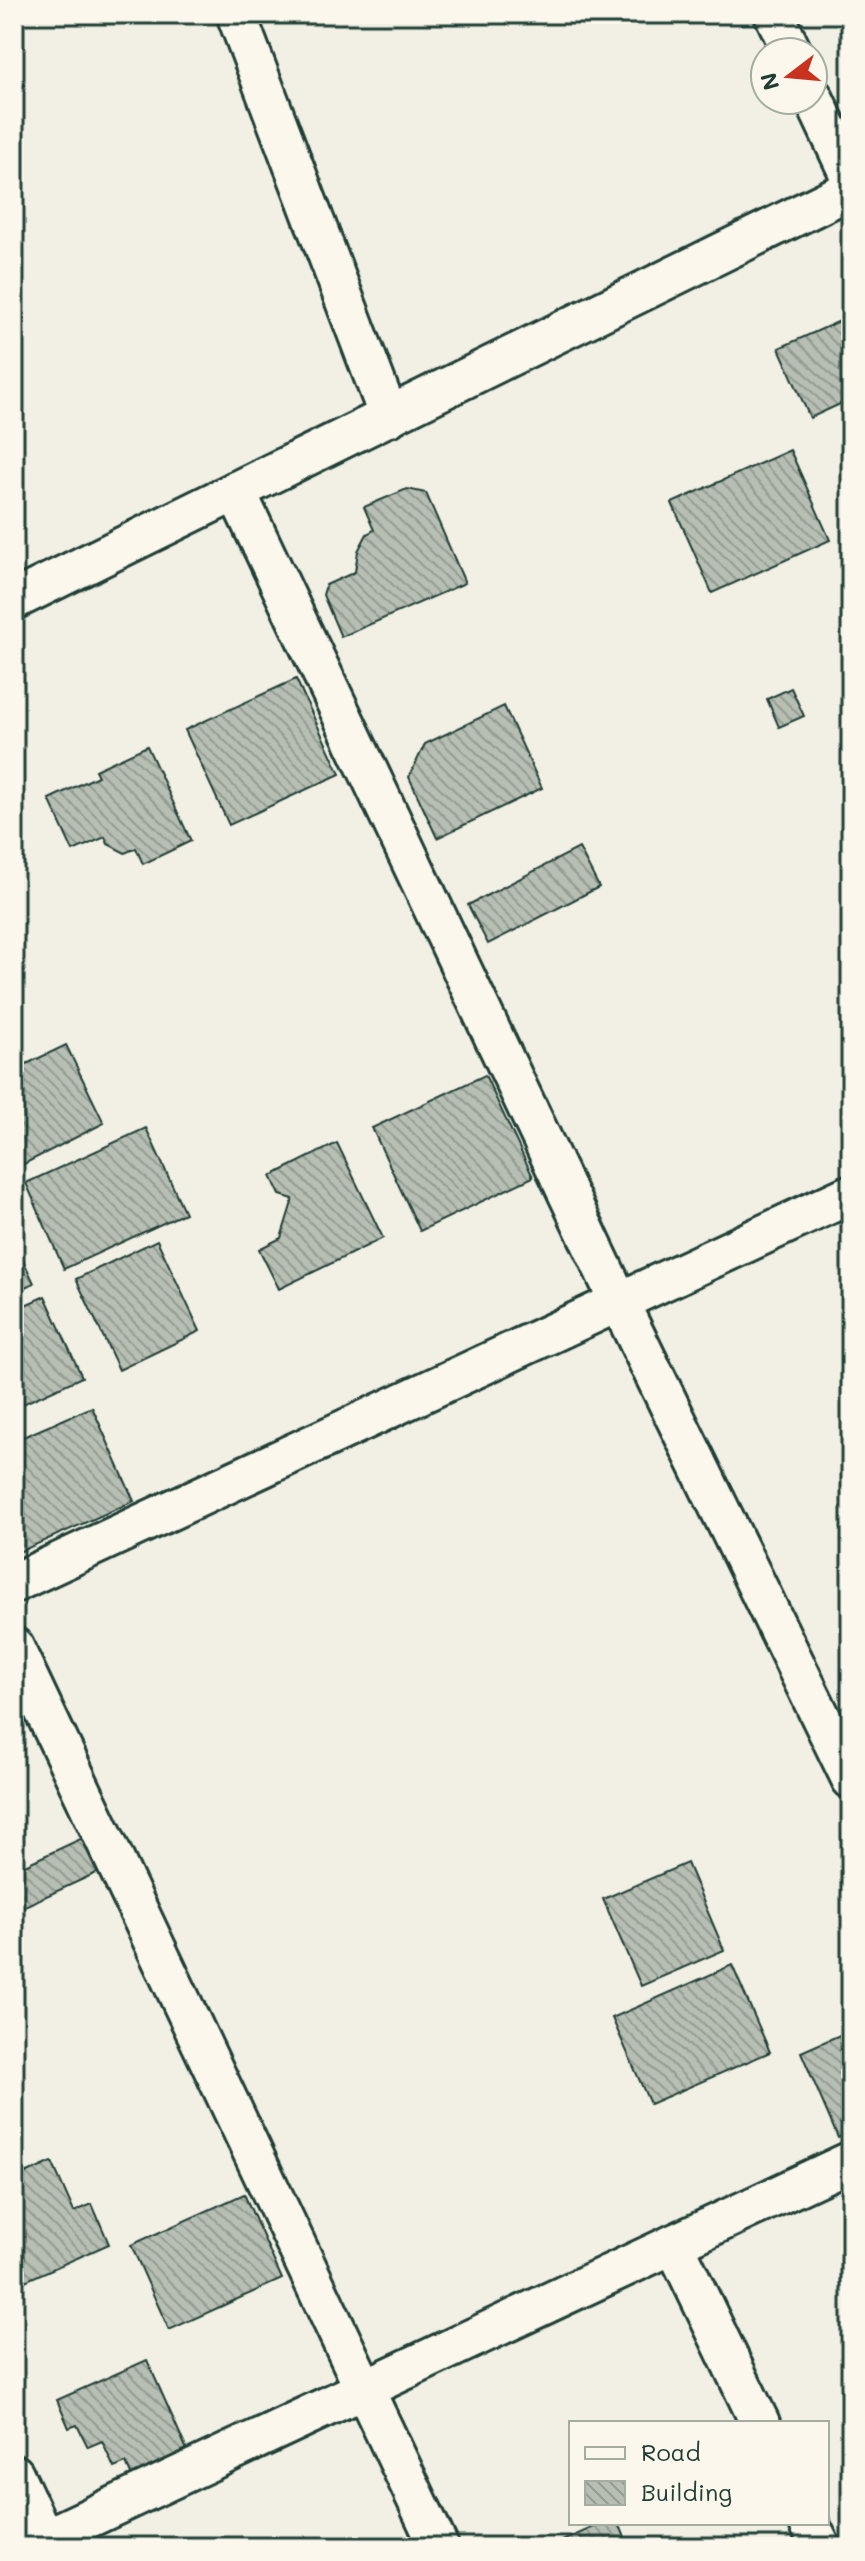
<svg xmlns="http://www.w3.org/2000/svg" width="865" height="2561" font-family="Mali,sans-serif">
  <defs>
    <pattern id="building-back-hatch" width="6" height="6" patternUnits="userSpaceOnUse" patternTransform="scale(2)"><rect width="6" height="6" fill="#b7beb3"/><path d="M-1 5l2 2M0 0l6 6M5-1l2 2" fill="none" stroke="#949c92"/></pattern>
  </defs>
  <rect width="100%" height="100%" fill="#f2f0e5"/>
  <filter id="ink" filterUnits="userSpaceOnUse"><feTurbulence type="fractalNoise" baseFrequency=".0125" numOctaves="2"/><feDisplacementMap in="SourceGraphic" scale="16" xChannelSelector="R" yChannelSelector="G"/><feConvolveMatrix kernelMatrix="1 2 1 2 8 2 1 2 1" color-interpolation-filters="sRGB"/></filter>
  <g filter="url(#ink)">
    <!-- building -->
    <g fill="url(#building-back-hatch)" stroke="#1f3d34" stroke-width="2">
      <path d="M851,316V399L810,418L779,348Z"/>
      <path d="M790,450L830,540L712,593L672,503Z"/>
      <path d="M407,489L426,493L465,583L341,637L323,595L326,585L355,572L358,551L367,534L374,530L364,507Z"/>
      <path d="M296,679L340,774L229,825L185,730Z"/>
      <path d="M791,688L804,716L779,727L767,699Z"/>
      <path d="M504,706L542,788L437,838L409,777L425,744Z"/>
      <path d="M147,746L191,841L143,864L136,848L125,853L108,844L105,837L73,851L49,799L98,776L95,770Z"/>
      <path d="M579,848L599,887L488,944L468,905Z"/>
      <path d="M66,1045L104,1123L22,1165L14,1150V1070Z"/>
      <path d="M485,1075L533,1177L420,1231L372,1128Z"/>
      <path d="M146,1128L185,1213L64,1269L26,1183Z"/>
      <path d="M337,1143L383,1238L279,1289L259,1249L281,1238L293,1199L280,1195L271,1176Z"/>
      <path d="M157,1240L200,1331L119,1370L76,1279Z"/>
      <path d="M14,1241L34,1283L14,1292Z"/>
      <path d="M45,1296L82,1377L14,1408V1310Z"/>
      <path d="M92,1407L134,1501L19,1552L14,1540V1441Z"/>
      <path d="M89,1835L105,1869L14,1911V1870Z"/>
      <path d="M687,1863L724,1950L641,1986L603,1899Z"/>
      <path d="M732,1965L770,2052L650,2104L612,2018Z"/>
      <path d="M851,2030V2132L838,2138L801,2052Z"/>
      <path d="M52,2162L74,2212L92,2204L109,2244L16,2285L14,2280V2179Z"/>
      <path d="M244,2194L282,2279L169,2330L131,2245Z"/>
      <path d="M147,2360L192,2461L136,2486L126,2463L114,2468L102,2441L88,2447L77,2425L69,2428L57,2400Z"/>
      <path d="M603,2523H619L629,2547H564L562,2541Z"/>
    </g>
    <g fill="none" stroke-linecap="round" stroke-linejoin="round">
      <!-- street casing -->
      <g stroke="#1f3d34" stroke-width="44">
        <g id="street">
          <path d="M236,14L389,417"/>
          <path d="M774,14L792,52"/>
          <path d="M813,97L851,178"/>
          <path d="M236,491L619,1302L851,1779"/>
          <path d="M14,600L851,189"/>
          <path d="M14,1583L851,1194"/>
          <path d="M14,1647L439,2547"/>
          <path d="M674,2244L760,2423"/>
          <path d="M14,2474L48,2547"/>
          <path d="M809,2523L821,2547"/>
          <path d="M27,2547L851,2161"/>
        </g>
      </g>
      <!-- street -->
      <use href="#street" stroke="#fbf7ec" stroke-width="38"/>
    </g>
  </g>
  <!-- margin -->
  <rect width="865" height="2561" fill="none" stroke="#fbf7ec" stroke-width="48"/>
  <rect x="24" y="24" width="817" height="2513" fill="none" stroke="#1f3d34" stroke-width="3" filter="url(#ink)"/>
  <!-- legend -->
  <rect x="569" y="2421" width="260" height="104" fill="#fbf7ec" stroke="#a3ada2" stroke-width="2"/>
  <rect x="585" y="2447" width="40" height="12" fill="#fbf7ec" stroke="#a3ada2" stroke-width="2"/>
  <text x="641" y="2461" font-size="24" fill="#1f3d34">Road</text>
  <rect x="585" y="2481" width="40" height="24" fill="url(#building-back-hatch)" stroke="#a3ada2" stroke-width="2"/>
  <text x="641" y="2501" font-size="24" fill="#1f3d34">Building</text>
  <!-- north arrow -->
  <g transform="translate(789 76) rotate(254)"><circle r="38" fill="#fbf7ec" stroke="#a3ada2" stroke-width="2"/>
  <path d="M0-6L14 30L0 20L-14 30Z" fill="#c8321e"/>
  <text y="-12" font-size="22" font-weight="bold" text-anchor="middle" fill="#1f3d34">N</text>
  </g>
</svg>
